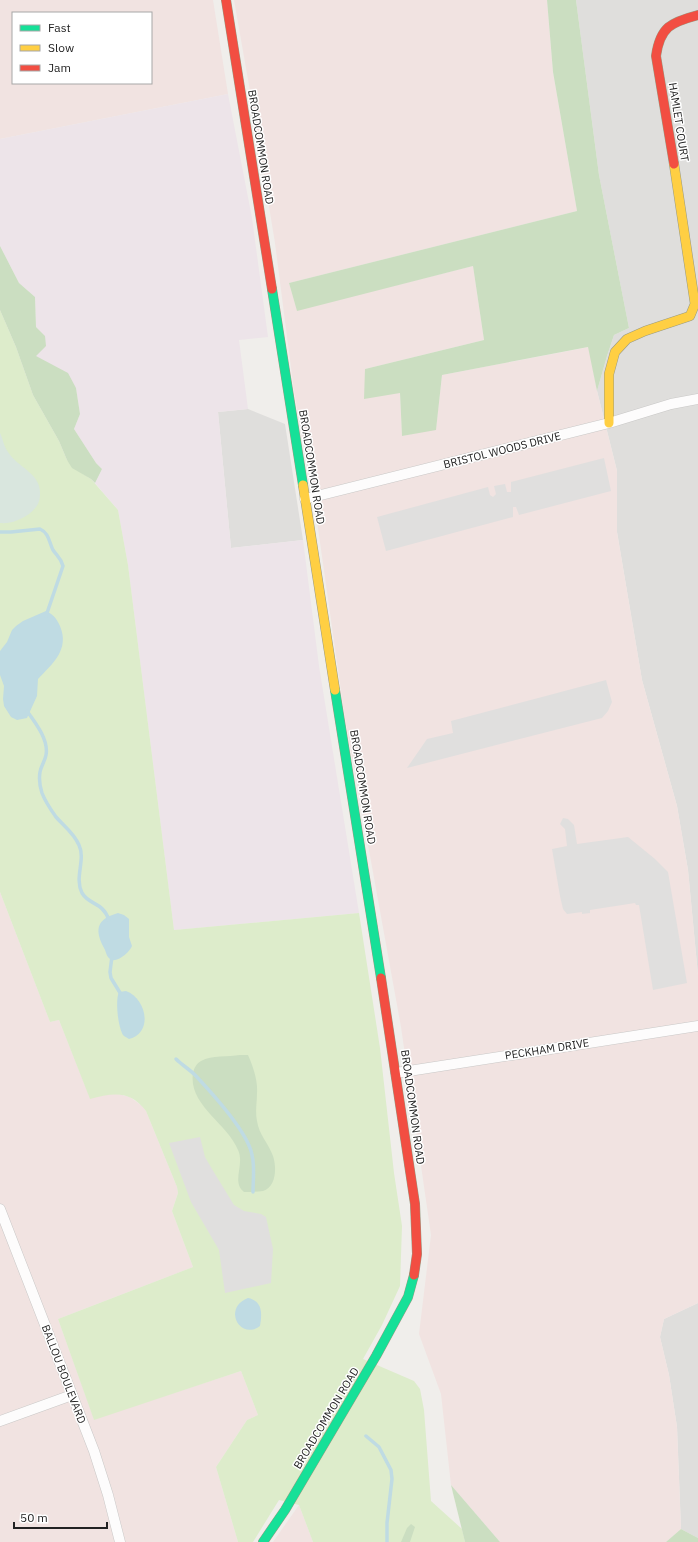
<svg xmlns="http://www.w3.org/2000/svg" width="698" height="1542" font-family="'IBM Plex Sans',sans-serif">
  <rect width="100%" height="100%" fill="#f0eeeb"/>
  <!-- residential -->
  <g fill="#dfdedc">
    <path d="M576,0H698V975L688,870L677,806L642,680L617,532V471L597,391L607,356L614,335L629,328L599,175Z"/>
    <path d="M248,409L285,424L303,540L231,548L218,412Z"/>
    <path d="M698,1303V1538L681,1529L677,1427L669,1375L660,1337L664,1319Z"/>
  </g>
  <!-- commercial -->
  <g fill="#f1e3e1" fill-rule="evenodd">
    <path d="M0,0H213L228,94L0,139ZM13,13H151V83H13Z"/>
    <path d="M234,0H547L553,72L577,211L289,283L297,310L473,266L484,340L365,369L400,393L402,436L436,429L442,375L589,347L597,391L617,471V532L642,680L677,806L688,870L698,975V1303L664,1319L660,1337L669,1375L677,1427L681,1529L666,1542H500L451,1485L441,1394L419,1334L431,1235L401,1027L344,712L316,514L294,391L275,243L250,91Z"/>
    <path d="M0,892L50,1022L59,1020L90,1098L111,1093L122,1095L130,1097L142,1106L146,1111L177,1187L178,1193L172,1211L193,1267L58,1319L94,1419L241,1371L258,1415L247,1420L216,1467L238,1542H0Z"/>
    <path d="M299,1505L313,1542H273Z"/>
  </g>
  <!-- industrial -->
  <path fill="#ede4e9" d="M228,94L252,218L268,337L239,340L248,409L218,412L231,548L303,540L319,666L359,913L174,930L128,565L118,510L95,483L102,469L96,463L74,429L80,414L76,388L35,356L44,336L36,327L35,297L19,283L0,246V139Z"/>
  <!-- grass -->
  <path fill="#ddeccb" d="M0,310L16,347L33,395L59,441L67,460L83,474L91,479L118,510L128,565L174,930L359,913L380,1048L394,1173L402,1226L400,1286L382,1325L363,1359L414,1381L420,1389L424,1410L431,1501L462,1529L465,1542H313L299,1505L279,1500L253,1542H238L216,1467L247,1420L258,1415L241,1371L94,1420L58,1319L193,1267L172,1211L178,1193L177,1187L146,1111C130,1090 113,1093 90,1099L59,1020L50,1022L0,892Z"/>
  <!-- forest -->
  <g fill="#cbdec1">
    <path d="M547,0H576L599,175L629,328L614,335L607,356L597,391L588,347L442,375L436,430L402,436L400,393L364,399L365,369L484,340L473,266L297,311L289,283L577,211L553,72Z"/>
    <path d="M0,246L19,283L35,297L36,327L45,336L46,346L36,356L68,373L76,388L80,414L74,429L96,463L102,469L95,483L91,479L72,468L67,460L59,441L33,395L16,347L0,310Z"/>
    <path d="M240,1055H248C253,1066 258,1081 257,1093C257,1103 255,1111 257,1121C259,1135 269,1144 273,1156C277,1168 276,1187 263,1191C257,1192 250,1192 244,1192C231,1182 245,1165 238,1150C227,1123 188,1105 193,1073C194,1068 197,1063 201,1061C212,1055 228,1057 240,1055Z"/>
    <path d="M451,1485L500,1542H465Z"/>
    <path d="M411,1524L415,1527L410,1542H401L407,1528Z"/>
    <path d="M681,1529L698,1538V1542H666Z"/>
  </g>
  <!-- wetland -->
  <path fill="#d9e6de" d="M0,433C3,439 4,447 8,452C18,468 41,473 40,494C40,504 36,508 29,514C20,520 11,524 0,523Z"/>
  <!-- parking -->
  <g fill="#e0dfde">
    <path d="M604,458L611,491L519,515L516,507H513V517L386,551L377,517L488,487L490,495L493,497L496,494L494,486L505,484L507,492H511V482Z"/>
    <path d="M606,680L612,702L608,711L602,718L407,768L427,739L453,733L451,721Z"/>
    <path d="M563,818L568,819L574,825L577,844L628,837L655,859L668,872L687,983L653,990L639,905H636L635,903L590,910V913L582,914V912L567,914L563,909L560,896L552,849L567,846L565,829L560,824Z"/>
    <path d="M200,1137L205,1157L212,1169L234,1205L244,1211L261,1214L266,1217L273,1249L271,1283L225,1293L219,1250L191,1202L169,1143Z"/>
  </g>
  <!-- water -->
  <g fill="#bfdbe3">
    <path d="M46,611C53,614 57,619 60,626C70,650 52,664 38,679L37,696L27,718L17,720L11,717L4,706L3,699L4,686L0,675V651L7,642L12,630L16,626L23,621Z"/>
    <path d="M118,913L124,915L129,919V937L132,946C130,952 116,964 110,959C106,956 106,951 104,948C94,929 97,919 118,913Z"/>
    <path d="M126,991C146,998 154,1033 129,1039C127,1038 124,1036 123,1035C118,1027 115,1000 119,992Z"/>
    <path d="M248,1298C263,1301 262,1314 260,1326C240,1341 222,1308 248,1298Z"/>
  </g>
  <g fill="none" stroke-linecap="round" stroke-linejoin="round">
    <!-- stream -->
    <g stroke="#bfdbe3" stroke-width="3.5">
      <path d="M0,532H11L40,529C49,533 49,542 53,550C57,556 61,558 63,566L46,616"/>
      <path d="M27,711C35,722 49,740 46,755C45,761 41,766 40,772C39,778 40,787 42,793C45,801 51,810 56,817C64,826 74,833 79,845C86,860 74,877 82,893C90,906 102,901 109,920"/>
      <path d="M112,956L110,972L111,978L122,996"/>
      <path d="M176,1059C182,1065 189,1069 195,1075C211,1092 248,1132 252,1155C255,1166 253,1180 253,1192"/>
      <path d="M366,1436L379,1447L391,1470L392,1479L387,1523V1542"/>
    </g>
    <!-- street casing -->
    <g stroke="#c9c8c7" stroke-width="11">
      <g id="street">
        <path d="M305,499L609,423L671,404L698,399"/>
        <path d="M396,1073L698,1026"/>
        <path d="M0,1209L94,1451L108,1495L120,1542"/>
        <path d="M0,1421L72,1395"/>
      </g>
    </g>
    <!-- fast casing -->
    <g stroke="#999a82" stroke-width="10">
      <g id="fast">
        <path d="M272,289L303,485"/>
        <path d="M335,690L381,978"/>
        <path d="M263,1542L285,1510L376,1356L408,1297L414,1275"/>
      </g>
    </g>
    <!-- slow casing -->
    <g stroke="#999a82" stroke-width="10">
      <g id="slow">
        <path d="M609,423V374L615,352L627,339L645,331L690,316L695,304L674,164"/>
        <path d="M303,485L335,690"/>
      </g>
    </g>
    <!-- jam casing -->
    <g stroke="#999a82" stroke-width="10">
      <g id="jam">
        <path d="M226,0L272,289"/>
        <path d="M674,164L656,56C660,27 671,22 698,15"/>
        <path d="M381,978L415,1204L417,1254L414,1275"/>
      </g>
    </g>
    <!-- street -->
    <use href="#street" stroke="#fdfcfc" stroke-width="10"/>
    <!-- fast -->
    <use href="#fast" stroke="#16e098" stroke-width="9"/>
    <!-- slow -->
    <use href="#slow" stroke="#ffcf43" stroke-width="9"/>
    <!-- jam -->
    <use href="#jam" stroke="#f24e42" stroke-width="9"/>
  </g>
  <g text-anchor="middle" stroke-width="3" stroke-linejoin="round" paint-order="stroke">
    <!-- street labels -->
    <g font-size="11" fill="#222" stroke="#fff">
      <text transform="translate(679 122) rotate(81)" y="4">HAMLET COURT</text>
      <text transform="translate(261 147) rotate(81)" y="4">BROADCOMMON ROAD</text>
      <text transform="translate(502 450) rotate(-14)" y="4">BRISTOL WOODS DRIVE</text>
      <text transform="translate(312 467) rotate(81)" y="4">BROADCOMMON ROAD</text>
      <text transform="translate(363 787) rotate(81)" y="4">BROADCOMMON ROAD</text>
      <text transform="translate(547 1049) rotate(-9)" y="4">PECKHAM DRIVE</text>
      <text transform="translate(413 1107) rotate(82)" y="4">BROADCOMMON ROAD</text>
      <text transform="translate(64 1374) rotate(69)" y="4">BALLOU BOULEVARD</text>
      <text transform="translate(326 1418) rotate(-59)" y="4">BROADCOMMON ROAD</text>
    </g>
  </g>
  <!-- legend -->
  <rect x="12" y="12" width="140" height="72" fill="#ffffff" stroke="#a7a7a7"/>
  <rect x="20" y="25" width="20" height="6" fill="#16e098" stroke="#a7a7a7"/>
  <text x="48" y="32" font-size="12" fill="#222222">Fast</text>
  <rect x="20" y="45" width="20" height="6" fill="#ffcf43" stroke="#a7a7a7"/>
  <text x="48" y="52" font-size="12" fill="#222222">Slow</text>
  <rect x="20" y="65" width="20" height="6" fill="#f24e42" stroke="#a7a7a7"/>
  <text x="48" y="72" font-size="12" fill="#222222">Jam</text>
  <!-- scale -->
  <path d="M14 1522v6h93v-6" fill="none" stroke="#222222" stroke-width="2"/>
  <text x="20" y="1522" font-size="12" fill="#222222" stroke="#ffffff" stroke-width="3" paint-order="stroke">50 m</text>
</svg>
